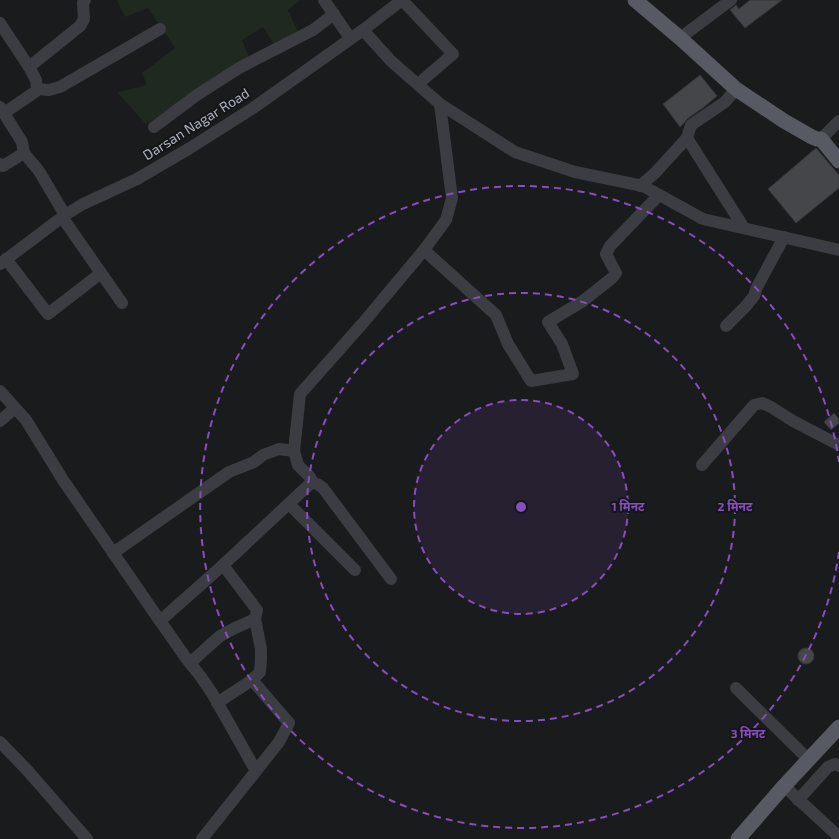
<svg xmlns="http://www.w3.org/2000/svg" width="839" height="839" font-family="'Exo 2','Noto Sans Devanagari',sans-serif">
  <rect width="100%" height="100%" fill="#1a1b1d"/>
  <!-- green -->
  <path fill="#202920" d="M117,0H300L288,10L298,32L275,46L263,27L242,40L249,57L146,124L117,92L147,85L142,73L175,48L148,8L125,17Z"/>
  <!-- building -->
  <g fill="#44464a" stroke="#343539">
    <path d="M750,0H782L745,28L730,10L736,5L739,9Z"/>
    <path d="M700,75L717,96L704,107L687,119L684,123L680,127L663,104Z"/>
    <path d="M816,148L839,175V188L796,223L768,189Z"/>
    <path d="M834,413L839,419V423L831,430L824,422Z"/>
    <circle cx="806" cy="656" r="8"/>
  </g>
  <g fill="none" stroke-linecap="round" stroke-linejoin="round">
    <!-- minor -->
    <g stroke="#3b3d43" stroke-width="12">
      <path d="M324,0L350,38"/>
      <path d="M402,0L453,54L418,84"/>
      <path d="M0,23L29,67L36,80L37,89L35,92L4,113"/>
      <path d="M363,30L391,61L440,104L515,152L575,172L643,186L703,219L839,250"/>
      <path d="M680,38L731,0"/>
      <path d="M29,67L80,26L84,19L83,3L85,0"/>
      <path d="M37,89L49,90L60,87L160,29"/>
      <path d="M0,107L22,142L24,153"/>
      <path d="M154,127L197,95L239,68L313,30L334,14"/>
      <path d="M687,138L744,228"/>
      <path d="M821,139L839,121"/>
      <path d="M0,164L3,166L24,153L39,171L65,215"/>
      <path d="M640,186L655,173L687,138L691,125L725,102L736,89"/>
      <path d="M424,250L496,315L508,344L531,381L573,374L562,344L548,322L583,301L612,278L616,273L606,254L610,246L659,195"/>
      <path d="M6,259L48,314L101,273L62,217"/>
      <path d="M0,264L65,215L83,204L137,179L190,148L253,108L363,30L402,0"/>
      <path d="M101,273L122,303"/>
      <path d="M726,326L746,306L754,296L757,287L784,237"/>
      <path d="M0,391L26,420L63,480L160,621L186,658L201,677L212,693L256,771L202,839"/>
      <path d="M0,421L15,408"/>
      <path d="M702,465L754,405L762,403L771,407L793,421L839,445"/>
      <path d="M312,482L319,485L323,488L391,579"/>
      <path d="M289,504L355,570"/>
      <path d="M113,553L229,472L254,462L263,455L279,449L294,451"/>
      <path d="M223,565L257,610L255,619L261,649V660L260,672L252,680"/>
      <path d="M160,621L223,565L312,482L310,477L298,465L294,451L300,394L363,323L424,250L446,220L452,198L440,104"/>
      <path d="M190,663L220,636L235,628L255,619"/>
      <path d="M736,688L809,760"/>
      <path d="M217,703L252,680L289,723L279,742L256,771"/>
      <path d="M0,742L28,771L87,839"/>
      <path d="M784,786L839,837"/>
      <path d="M798,800L828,767L835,764L839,766"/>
    </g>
    <!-- major -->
    <g stroke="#575a62" stroke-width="15">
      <path d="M635,0L680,38L736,89L784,121L812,137L817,139H821L839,161"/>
      <path d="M738,839L784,786L839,727"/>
    </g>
  </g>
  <!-- distance rings -->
  <circle cx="521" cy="507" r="107" fill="#874ebf" fill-opacity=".12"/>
  <g fill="none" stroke="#874ebf" stroke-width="2" stroke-dasharray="7 5">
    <circle cx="521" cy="507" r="107"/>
    <circle cx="521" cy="507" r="214"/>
    <path d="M839 552A321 321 0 1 1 839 462"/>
  </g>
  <g text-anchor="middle" stroke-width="4" stroke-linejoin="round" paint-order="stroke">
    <!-- street labels -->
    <g font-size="14" fill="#acb3be" stroke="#151618">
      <text transform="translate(196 124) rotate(-32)" y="5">Darsan Nagar Road</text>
    </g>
  </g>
  <circle cx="521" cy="507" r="6" fill="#874ebf" stroke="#151618" stroke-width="2"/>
  <g font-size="12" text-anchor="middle" font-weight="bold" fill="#874ebf" stroke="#151618" stroke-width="4" stroke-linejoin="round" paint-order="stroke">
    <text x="628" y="511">1 मिनट</text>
    <text x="735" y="511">2 मिनट</text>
    <text x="748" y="738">3 मिनट</text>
  </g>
</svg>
